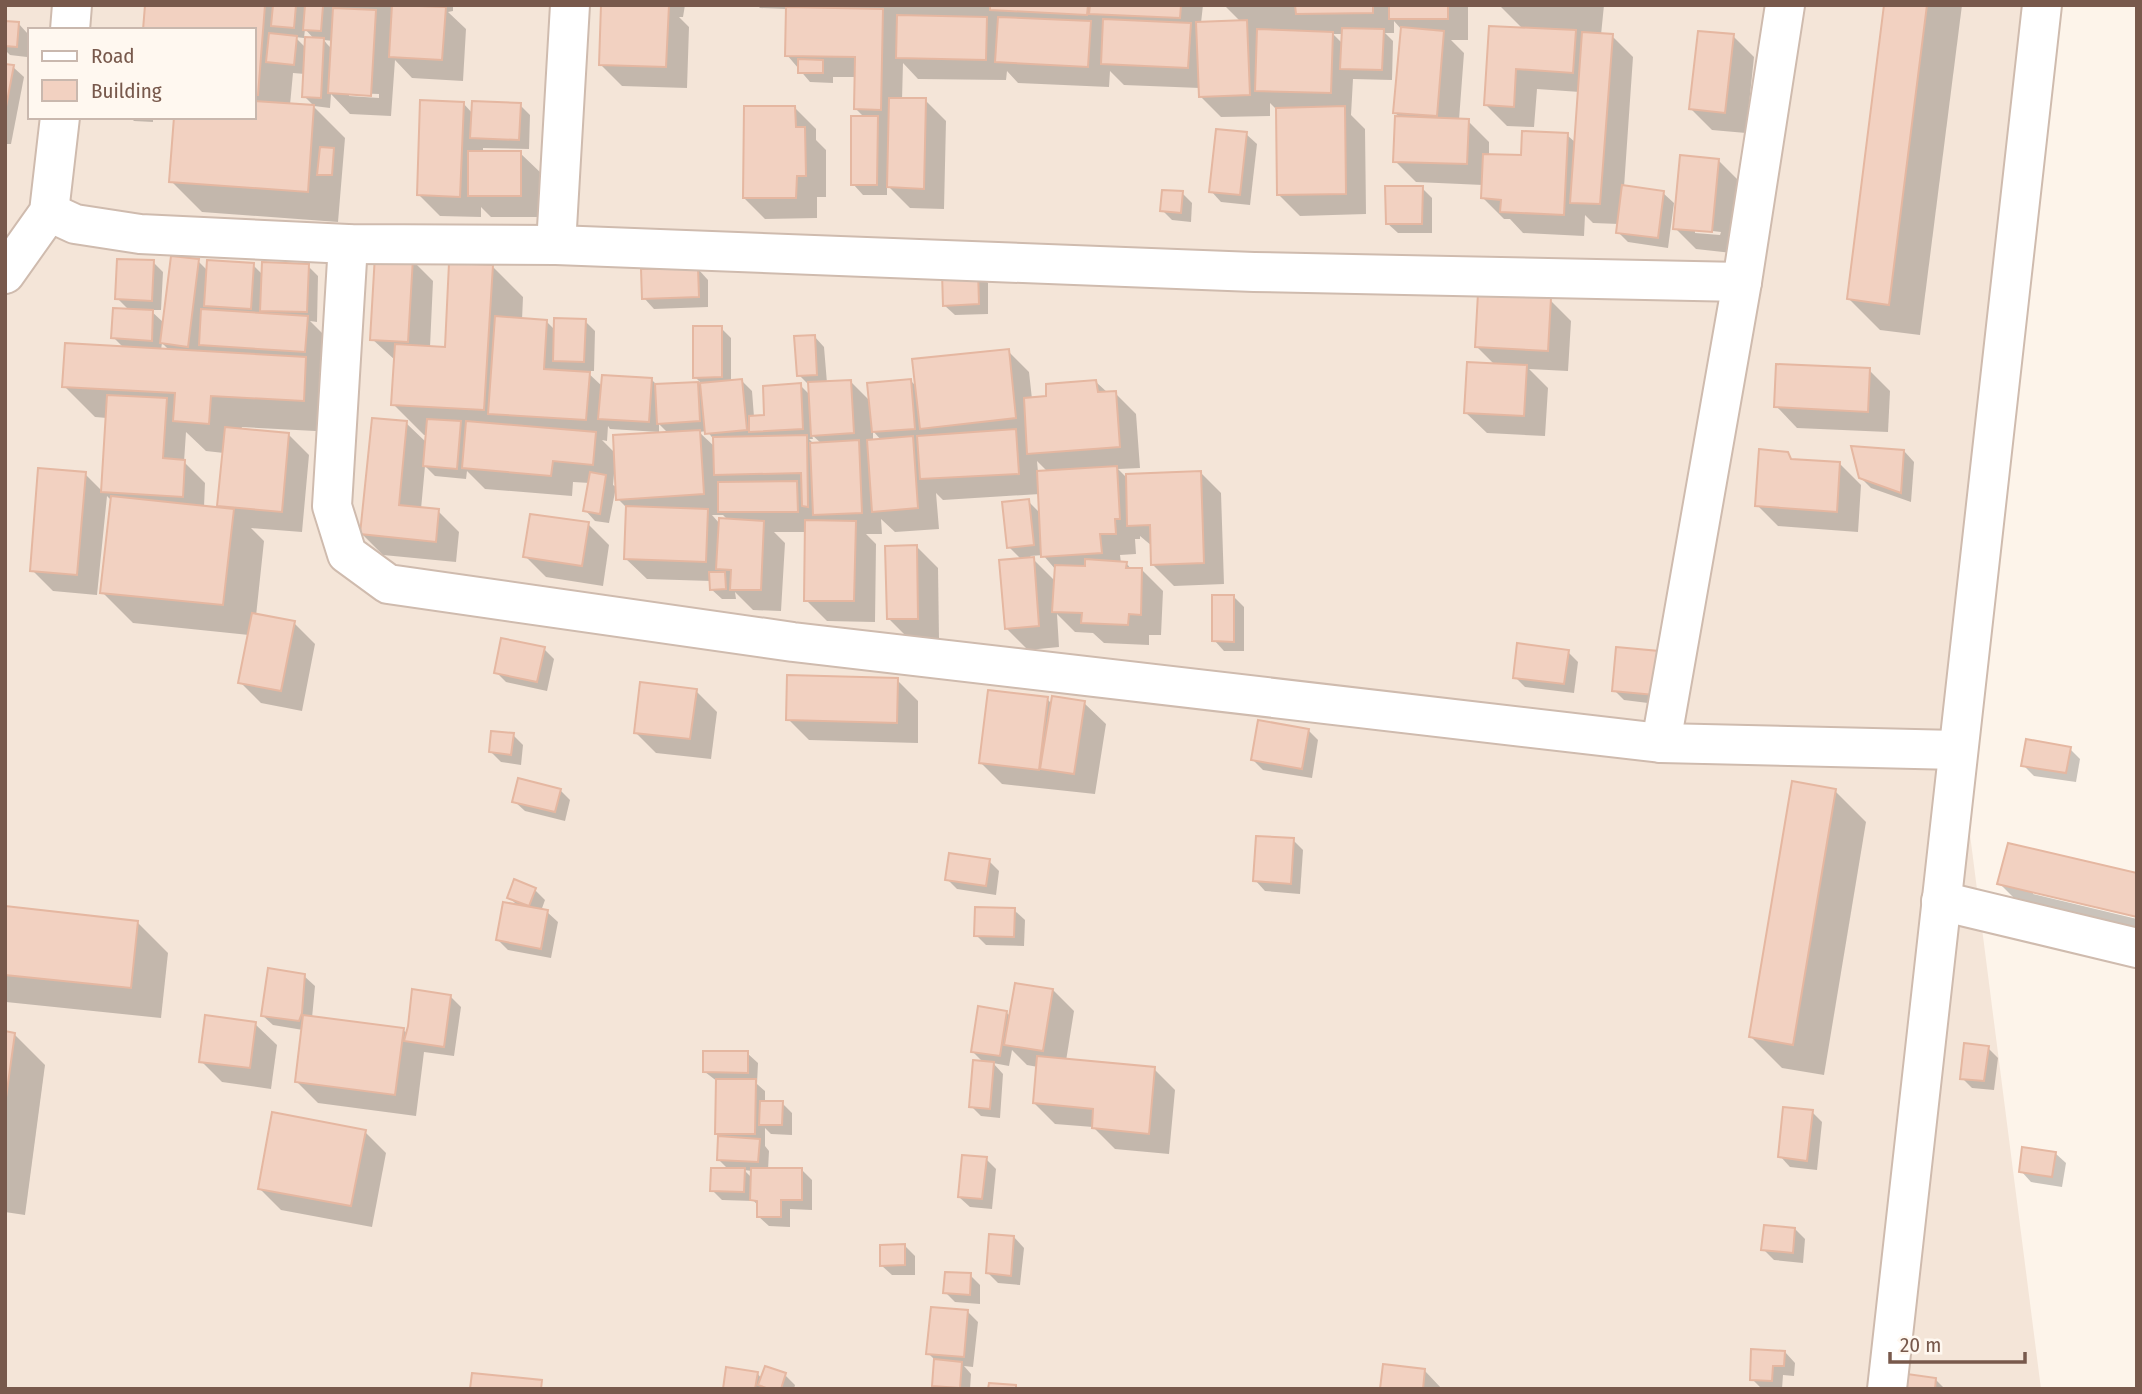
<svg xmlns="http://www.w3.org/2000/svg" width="2142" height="1394" font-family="'Fira Sans Condensed',sans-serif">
  <rect width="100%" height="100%" fill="#fdf4ea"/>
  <!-- residential -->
  <path fill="#f4e5d8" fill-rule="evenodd" d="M5,5H2054L1963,780L2041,1389H5ZM30,30H254V117H30Z"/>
  <!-- shadow -->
  <g fill="#0003" fill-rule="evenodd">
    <path d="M147,5L293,7L291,5H428V7L435,8L432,5H453V11L448,12L466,29L463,81L412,78L395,60L391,116L350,114L331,94L330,108L314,106L304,96L305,74L293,73L290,105L314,107L345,138L338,222L202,212L171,181L254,117V30ZM305,29L315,40L306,48L295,37L304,38ZM324,40L333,41L332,49L327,44ZM349,93L379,94V98L349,96Z"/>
    <path d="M603,5H685L683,17H679L689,27L687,88L622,86L601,65Z"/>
    <path d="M757,5H1203L1201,23L1241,22L1224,5H1468V40H1451L1464,53L1459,120L1468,121L1489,142V156L1523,157L1567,135L1576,143L1580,92L1537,89L1534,127L1507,126L1486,105L1523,29L1499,5H1604L1601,35L1612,36L1633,57L1624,187L1663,193L1674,203L1668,248L1628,242L1618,232L1619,224L1593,223L1585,215L1584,236L1523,233L1510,219H1504L1483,198V185L1416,182L1395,161L1401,118L1395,113L1402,30L1394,21V33H1385L1393,41L1392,80L1353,79L1351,115L1365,129L1366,214L1300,216L1279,195L1278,111L1270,103V116L1221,117L1200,96V88L1124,85L1110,71L1109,87L1018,83L1007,71L1006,80L918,79L903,63L902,100H925L946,121L944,209L910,208L887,185V195H863L853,184L865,118L856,109L857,77H833V83L810,82L787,55V9L760,8ZM1333,34H1343V44Z"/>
    <path d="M1886,5H1962L1920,335L1880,330L1849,299Z"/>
    <path d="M5,22L18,23L28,34L27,57L10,55L5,50Z"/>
    <path d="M1733,36L1754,57L1746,133L1712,130L1691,109Z"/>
    <path d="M5,66L13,67L24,77L11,144H5Z"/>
    <path d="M463,103L473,114L520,105L530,115L529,149L483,148V153H520L542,174V217H491L481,207V217L440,216L419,195Z"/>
    <path d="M795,108L816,129V140L826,150V197H817V218L765,219L744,198Z"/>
    <path d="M130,117H153V122L134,121Z"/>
    <path d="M1246,134L1257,144L1250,205L1221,202L1211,191Z"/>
    <path d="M1718,160L1739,181L1732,253L1696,249L1675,228ZM1695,229L1721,232L1720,235L1695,233Z"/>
    <path d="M1422,188L1432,198V233H1398L1387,223Z"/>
    <path d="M1182,193L1192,203L1191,222L1172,220L1162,210Z"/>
    <path d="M412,260L433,281L430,347L446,348L492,266L523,297L522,320L546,321L556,331L585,321L595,331L594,371H586L603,387L652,380L658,386L702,384L695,377L721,328L731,338V382L742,381L752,391L754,417H766L800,385L810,395V386L799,375L814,336L824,347L827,383L850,381L870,401L911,381L917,387L1008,351L1029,372L1032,399L1048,398L1096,382L1108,393H1115L1136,414L1140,468L1118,469L1128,479L1200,472L1221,493L1224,584L1174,586L1153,565L1152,546L1140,536V539H1135L1136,554L1120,555L1121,563H1126L1132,570H1142L1163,591L1161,635H1149V645L1104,643L1093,633L1075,632L1057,614L1059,647L1028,650L1007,629L1022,560L1009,547L1028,501L1041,514L1040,494L943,500L936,493L939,529L895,532L881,519L882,534H866L876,544L875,622L827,621L806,600L807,532H774L785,543L781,611L753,610L735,592L736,599H722L711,589V581L647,579L625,558L627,508L618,499L617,474H614L613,485L616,487L609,523L595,521L585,510L590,483L573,482L572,496L485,489L467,471L466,479L435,476L425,466L421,509L438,511L459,532L456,562L383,555L362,534L406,423L427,443V435H424L393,404L395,360L372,339ZM659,424L669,434L615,453L602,440L607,441L608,426L610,429L659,432ZM707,431L715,441V447L699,432ZM873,431L882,441H873ZM812,435L822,444H814L809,439H813ZM1037,461L1048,472H1038ZM712,515H723L729,521L720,524ZM1043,555L1056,570V582L1030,556Z"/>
    <path d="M198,261L208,271L253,265L263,275L308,266L318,276L317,322L310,321L328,339L326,373L319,372L336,389L334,432L242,427L241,430L288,434L309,455L302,532L251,528L264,541L256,616L294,623L315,644L302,711L261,703L240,682L249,635L133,623L102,592L112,501L107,496L97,595L53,591L32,570L85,474L102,491L107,418L95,417L64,386L124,348L113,337L129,310L117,298L153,262L163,272L161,310H150L164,323ZM162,343L170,351L161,350ZM186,432L206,451L224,453L219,506L223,509L204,507L205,483L184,462Z"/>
    <path d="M698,269L708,280V307L654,309L644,298Z"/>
    <path d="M978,273L988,283V314L955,315L944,305Z"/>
    <path d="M1550,300L1571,321L1568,371L1529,369L1548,388L1545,436L1487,433L1465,412L1495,365L1476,346Z"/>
    <path d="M1869,370L1890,391L1888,432L1797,428L1776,406Z"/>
    <path d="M1904,451L1914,462L1911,502L1871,488L1860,477Z"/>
    <path d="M1787,454L1794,461L1840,464L1861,485L1858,532L1778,526L1757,505Z"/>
    <path d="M588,524L609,545L603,586L546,577L525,556Z"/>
    <path d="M917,547L938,568L939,639L910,640L888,618Z"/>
    <path d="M1234,597L1244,607V651H1224L1214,640Z"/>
    <path d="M544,649L554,659L547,691L506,682L496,672Z"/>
    <path d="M1617,649L1664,705L1624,700L1614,690Z"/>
    <path d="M1568,652L1578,662L1574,693L1525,687L1515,677Z"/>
    <path d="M897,680L918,701V743L809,740L788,719Z"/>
    <path d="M696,691L717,712L711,759L656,753L635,732Z"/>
    <path d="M1047,699L1052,704L1084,703L1106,724L1095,794L1002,784L981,763Z"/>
    <path d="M1308,730L1318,740L1312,778L1263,770L1253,760Z"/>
    <path d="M513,735L523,745L521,765L501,762L491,752Z"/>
    <path d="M2070,749L2080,759L2076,782L2034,776L2023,765Z"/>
    <path d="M560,790L570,800L565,821L525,811L514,801Z"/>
    <path d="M1835,791L1866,822L1824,1075L1782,1068L1751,1037Z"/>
    <path d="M1293,840L1303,850L1300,894L1265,891L1255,880Z"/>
    <path d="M989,861L999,871L996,895L957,889L947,879Z"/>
    <path d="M1999,883L2033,891V894L2137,919V939L2030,914Z"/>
    <path d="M535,890L545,900L541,911L547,912L558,922L551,958L508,950L498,940L518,906L509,897Z"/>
    <path d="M5,908L137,922L168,953L161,1018L6,1002Z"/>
    <path d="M1014,910L1025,920L1024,946L986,945L976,935Z"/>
    <path d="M304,976L315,986L312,1018L403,1030L408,1034L451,997L461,1007L454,1056L424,1052L416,1116L318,1103L297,1082L303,1030L273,1025L262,1015Z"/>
    <path d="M1053,990L1074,1011L1066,1061L1154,1069L1175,1090L1169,1154L1115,1149L1093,1127L1055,1124L1034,1103L1038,1067L1027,1065L1012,1050L1009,1066L993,1063L1003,1074L1000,1118L981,1116L971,1106L984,1063L973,1052L1006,1012L1011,1017Z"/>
    <path d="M255,1024L277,1045L271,1089L222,1082L201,1061Z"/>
    <path d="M5,1033L14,1034L45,1065L25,1215L5,1212Z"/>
    <path d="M1988,1048L1998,1058L1994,1090L1972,1088L1962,1078Z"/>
    <path d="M747,1053L758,1063L757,1084L765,1091V1103H782L792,1113V1135L771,1134L765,1128V1146L769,1151L768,1170H802L812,1180V1210L790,1209V1227L769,1226L758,1216L759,1207L754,1201L722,1200L712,1190L729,1170L718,1159L720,1137L717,1134L718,1082L705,1072ZM744,1170L752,1171V1178Z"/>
    <path d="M1812,1112L1822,1122L1817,1170L1790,1167L1780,1156Z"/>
    <path d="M365,1132L386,1153L372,1227L281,1210L260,1189Z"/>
    <path d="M2055,1153L2066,1163L2062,1187L2031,1182L2021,1171Z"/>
    <path d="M986,1159L996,1169L992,1209L970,1207L959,1197Z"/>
    <path d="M1795,1229L1805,1239L1803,1263L1774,1260L1763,1249Z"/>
    <path d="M1014,1237L1024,1248L1020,1285L998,1283L987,1272Z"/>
    <path d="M905,1246L915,1256V1275H892L881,1265Z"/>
    <path d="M970,1275L980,1285V1304L955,1302L945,1292Z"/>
    <path d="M968,1312L978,1322L973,1367L964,1366L971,1374L970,1389H938L934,1385L935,1360L928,1353Z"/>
    <path d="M1785,1352L1795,1363L1794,1376L1783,1375L1782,1389H1762L1752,1379Z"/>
    <path d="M1425,1371L1442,1389H1382Z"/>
    <path d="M757,1373L762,1379L785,1375L795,1385L794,1389H724Z"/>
    <path d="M1936,1380L1945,1389H1899Z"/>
  </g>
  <!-- building -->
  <g fill="#f2d1c1" stroke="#e5b7a1" stroke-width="2">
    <path d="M145,5H265L258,95H254V30H143Z"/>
    <path d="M273,5H296L294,28L271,26Z"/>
    <path d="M305,5L323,6L321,31L303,30Z"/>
    <path d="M392,5L446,7L442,60L389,57Z"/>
    <path d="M601,5H669L666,67L599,65Z"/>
    <path d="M990,5H1088L1087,15L990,10Z"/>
    <path d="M1090,5H1181L1180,18L1089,14Z"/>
    <path d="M1295,5H1373V13L1296,14Z"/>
    <rect x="1389" y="5" width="59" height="14"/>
    <path d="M1884,5H1927L1889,305L1847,299Z"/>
    <path d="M786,7L883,9L881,110L854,109L855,57L785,56Z"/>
    <path d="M333,8L376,10L371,96L328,93Z"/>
    <path d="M897,15L987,17L986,60L896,58Z"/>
    <path d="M998,17L1091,21L1088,67L995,62Z"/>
    <path d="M1103,19L1191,23L1188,68L1101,64Z"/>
    <path d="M1247,20L1250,95L1199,97L1196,22Z"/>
    <path d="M5,21L19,22L17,47L5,46Z"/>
    <path d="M1489,26L1576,30L1573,73L1516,69L1514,107L1484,105Z"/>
    <path d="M1401,27L1444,31L1437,116L1393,113Z"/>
    <path d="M1342,28L1384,29L1382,70L1340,69Z"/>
    <path d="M1257,29L1333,32L1331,93L1255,91Z"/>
    <path d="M1698,31L1734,34L1725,113L1689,109Z"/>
    <path d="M1582,32L1613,34L1600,204L1570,203Z"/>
    <path d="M269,33L297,36L294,65L266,62Z"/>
    <path d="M305,37L324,38L321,98L302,97Z"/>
    <path d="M798,59L823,60V73H798Z"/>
    <path d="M5,64L14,65L5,112Z"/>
    <path d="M889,98H926L924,189L887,187Z"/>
    <path d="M420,100L464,102L460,197L417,195Z"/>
    <path d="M254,101L314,105L308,192L169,182L174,117H254Z"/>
    <path d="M472,101L521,103L519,140L470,138Z"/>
    <path d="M744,106H795L796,127H805L806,176H797L796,198H743Z"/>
    <path d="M1345,106L1346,194L1277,195L1276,108Z"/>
    <path d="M851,116H878L877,185H851Z"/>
    <path d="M1395,116L1469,119L1467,164L1393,162Z"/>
    <path d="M1216,129L1247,132L1240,195L1209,192Z"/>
    <path d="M1522,131L1568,133L1564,215L1500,212L1501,200L1481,198L1483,154L1521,155Z"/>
    <path d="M320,147L334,148L332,175H317Z"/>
    <rect x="468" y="151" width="53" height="45"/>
    <path d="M1680,155L1719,159L1712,232L1673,229Z"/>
    <path d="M1622,185L1664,191L1658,238L1616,233Z"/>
    <path d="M1385,186H1423L1422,224H1386Z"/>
    <path d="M1162,190L1183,191L1181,213L1160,211Z"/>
    <path d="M375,255L413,258L408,342L370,340Z"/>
    <path d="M171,256L199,259L188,347L160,343Z"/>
    <path d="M117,259L154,260L152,301L115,299Z"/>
    <path d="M207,260L254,263L251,309L204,306Z"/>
    <path d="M262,262L309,264L307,312L260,311Z"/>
    <path d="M449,263L493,265L484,410L391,405L395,344L445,347Z"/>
    <path d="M698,268L699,297L642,299L641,269Z"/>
    <path d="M978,271L979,304L943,306L942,272Z"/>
    <path d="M1478,293L1551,298L1548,351L1475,347Z"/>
    <path d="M113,308L153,310L152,341L111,338Z"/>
    <path d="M201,309L308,316L305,352L199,345Z"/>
    <path d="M495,316L547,320L544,369L590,372L586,420L488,414Z"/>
    <path d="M554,318L586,319L584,362L553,361Z"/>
    <path d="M693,326H722V377L693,378Z"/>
    <path d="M815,335L817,375L797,376L794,336Z"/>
    <path d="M65,343L306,357L304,401L211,396L209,424L173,421L175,393L62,387Z"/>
    <path d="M1009,349L1016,418L920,429L912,359Z"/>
    <path d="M1467,362L1527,365L1524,416L1464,413Z"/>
    <path d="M1776,364L1870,368L1868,412L1774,407Z"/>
    <path d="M602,375L652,378L649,422L598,419Z"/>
    <path d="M742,379L747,430L705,434L700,383Z"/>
    <path d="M911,379L915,429L872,432L867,383Z"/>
    <path d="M851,380L854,433L811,436L808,382Z"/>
    <path d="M1096,380L1098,392L1116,391L1120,447L1027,454L1024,398L1046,396V384Z"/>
    <path d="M698,382L700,421L657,424L655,384Z"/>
    <path d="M801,383L803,429L749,432V416L764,415L763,386Z"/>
    <path d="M107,395L167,398L163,458L185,460L183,497L101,492Z"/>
    <path d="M372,418L407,421L399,505L439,509L436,542L360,534Z"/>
    <path d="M427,419L461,421L457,469L423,466Z"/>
    <path d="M466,421L596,432L593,465L553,461L551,476L462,468Z"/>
    <path d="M225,427L289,433L282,512L217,506Z"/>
    <path d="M1016,429L1019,474L920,479L917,436Z"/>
    <path d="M700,430L704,494L616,500L613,435Z"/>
    <path d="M807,435L808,507L802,506L801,473L714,475L713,437Z"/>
    <path d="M913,436L918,508L872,512L867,440Z"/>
    <path d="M859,440L862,513L813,515L810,443Z"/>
    <path d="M1851,446L1904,450L1901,493L1859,478Z"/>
    <path d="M1759,449L1788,452L1791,459L1840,462L1837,512L1755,506Z"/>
    <path d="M1117,466L1120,519H1115L1116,534H1100L1102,553L1041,557L1037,471Z"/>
    <path d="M38,468L86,472L77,575L30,571Z"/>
    <path d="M1201,471L1204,563L1151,565L1150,525L1127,526L1126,474Z"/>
    <path d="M590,472L606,475L600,514L583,511Z"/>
    <path d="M797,481L798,512H718V482Z"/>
    <path d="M111,496L234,509L223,605L100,593Z"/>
    <path d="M1029,499L1034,545L1007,548L1002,502Z"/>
    <path d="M626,506L708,509L706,562L624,559Z"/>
    <path d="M530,514L589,522L582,566L523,557Z"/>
    <path d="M719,518L764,521L761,590H730L731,570L716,569Z"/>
    <path d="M805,520L856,521L854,601H804Z"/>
    <path d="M917,545L918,619H887L885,546Z"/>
    <path d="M1034,557L1039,626L1005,629L999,560Z"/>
    <path d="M1085,559L1127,562L1126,568H1142L1141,615L1129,614L1128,625L1081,623L1082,613L1052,612L1055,565L1085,566Z"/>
    <path d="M709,572H725L726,589L710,590Z"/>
    <path d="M1212,595H1234V642L1212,641Z"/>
    <path d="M252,613L295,621L281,691L238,683Z"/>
    <path d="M501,638L545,647L537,682L494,673Z"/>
    <path d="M1517,643L1569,650L1564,684L1513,678Z"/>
    <path d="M1616,647L1659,651L1655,695L1612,691Z"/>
    <path d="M787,675L898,678L897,723L786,720Z"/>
    <path d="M640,682L697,689L690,739L634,733Z"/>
    <path d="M988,690L1048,697L1039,770L979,763Z"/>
    <path d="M1052,696L1085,701L1074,774L1040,769Z"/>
    <path d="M1258,720L1309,729L1302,769L1251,760Z"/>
    <path d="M491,731L514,733L511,755L489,752Z"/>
    <path d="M2026,739L2071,747L2066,773L2021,766Z"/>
    <path d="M518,778L561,789L555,812L512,802Z"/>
    <path d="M1792,781L1836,789L1793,1045L1749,1037Z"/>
    <path d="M1256,836L1294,838L1291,884L1253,881Z"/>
    <path d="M2008,843L2137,873V917L1997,884Z"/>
    <path d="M949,853L990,859L986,886L945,880Z"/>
    <path d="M514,879L536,888L529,906L507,898Z"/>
    <path d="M503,902L548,910L541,949L496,940Z"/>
    <path d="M5,906L138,921L131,988L5,975Z"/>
    <path d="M975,907L1015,908L1014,937L974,936Z"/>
    <path d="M268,968L305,974L302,1013L299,1021L261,1016Z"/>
    <path d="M1015,983L1053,989L1043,1051L1004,1045Z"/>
    <path d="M412,989L451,995L444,1047L404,1041L408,1026Z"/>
    <path d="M978,1006L1007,1011L1000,1056L971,1052Z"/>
    <path d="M205,1015L256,1022L250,1068L199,1062Z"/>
    <path d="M303,1015L404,1028L395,1095L295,1082Z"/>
    <path d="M5,1031L15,1033L5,1105Z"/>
    <path d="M1964,1043L1989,1046L1984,1081L1960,1079Z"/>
    <path d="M703,1051H748V1073L703,1072Z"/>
    <path d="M1037,1056L1155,1067L1149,1134L1092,1128L1093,1109L1033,1103Z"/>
    <path d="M973,1060L994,1062L990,1109L969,1107Z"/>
    <path d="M716,1079H756L755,1134H715Z"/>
    <path d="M760,1101H783L782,1125H759Z"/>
    <path d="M1783,1107L1813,1110L1807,1161L1778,1157Z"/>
    <path d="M272,1112L366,1130L351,1206L258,1189Z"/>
    <path d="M718,1136L760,1139L758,1162L717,1160Z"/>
    <path d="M2022,1147L2056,1152L2052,1177L2019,1172Z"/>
    <path d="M962,1155L987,1157L982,1199L958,1197Z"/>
    <path d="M711,1168H745L744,1192L710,1191Z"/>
    <path d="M751,1168H802V1200H781V1217H757V1201L750,1200Z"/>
    <path d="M1764,1225L1795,1228L1793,1253L1761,1250Z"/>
    <path d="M989,1234L1014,1236L1011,1276L986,1273Z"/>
    <path d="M905,1244V1265L880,1266V1245Z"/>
    <path d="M945,1272L971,1273L970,1295L943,1293Z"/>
    <path d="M931,1307L968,1310L964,1357L926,1354Z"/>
    <path d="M1751,1349L1785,1351L1784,1366H1773L1772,1381L1750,1380Z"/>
    <path d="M934,1359L962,1362L960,1388L932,1386Z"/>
    <path d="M1383,1364L1425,1369L1423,1389H1380Z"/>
    <path d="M765,1366L786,1373L781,1389H769L758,1385Z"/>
    <path d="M726,1367L758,1372L755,1389H723Z"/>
    <path d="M472,1373L542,1380L541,1389H470Z"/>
    <path d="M1900,1373L1936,1378L1935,1389H1898Z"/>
    <path d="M989,1383L1016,1385V1389H988Z"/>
  </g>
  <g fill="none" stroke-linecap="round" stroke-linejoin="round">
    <!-- minor casing -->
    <g stroke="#cfbbae" stroke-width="42">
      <g id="minor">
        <path d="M70,30L72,5"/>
        <path d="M49,212L75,224L140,234L348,244L556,245L1254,272L1742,282"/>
        <path d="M348,244L332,506L347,554L388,584L793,642L1661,743L1957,750"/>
        <path d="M556,245L570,5"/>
        <path d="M5,274L49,212L60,117"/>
        <path d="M1661,743L1742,282L1785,5"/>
        <path d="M1941,901L2137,948"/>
        <path d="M1887,1389L2042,5"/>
      </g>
    </g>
    <!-- minor -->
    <use href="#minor" stroke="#fff" stroke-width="38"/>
  </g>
  <!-- border -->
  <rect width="2142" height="1394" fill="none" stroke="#78594c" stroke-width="14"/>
  <!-- legend -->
  <rect x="28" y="28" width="228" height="91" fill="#fff8f0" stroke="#c9b8ae" stroke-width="2"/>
  <rect x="42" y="51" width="35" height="10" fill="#ffffff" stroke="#c9b8ae" stroke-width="2"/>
  <text x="91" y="63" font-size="21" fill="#78594c">Road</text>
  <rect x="42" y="80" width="35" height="21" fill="#f2d1c1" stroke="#c9b8ae" stroke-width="2"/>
  <text x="91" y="98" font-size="21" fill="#78594c">Building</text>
  <!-- scale -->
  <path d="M1890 1352v10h135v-10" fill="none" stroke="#78594c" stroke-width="3.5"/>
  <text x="1900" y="1352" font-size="21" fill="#78594c" stroke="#fff8f0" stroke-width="5" paint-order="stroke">20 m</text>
</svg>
